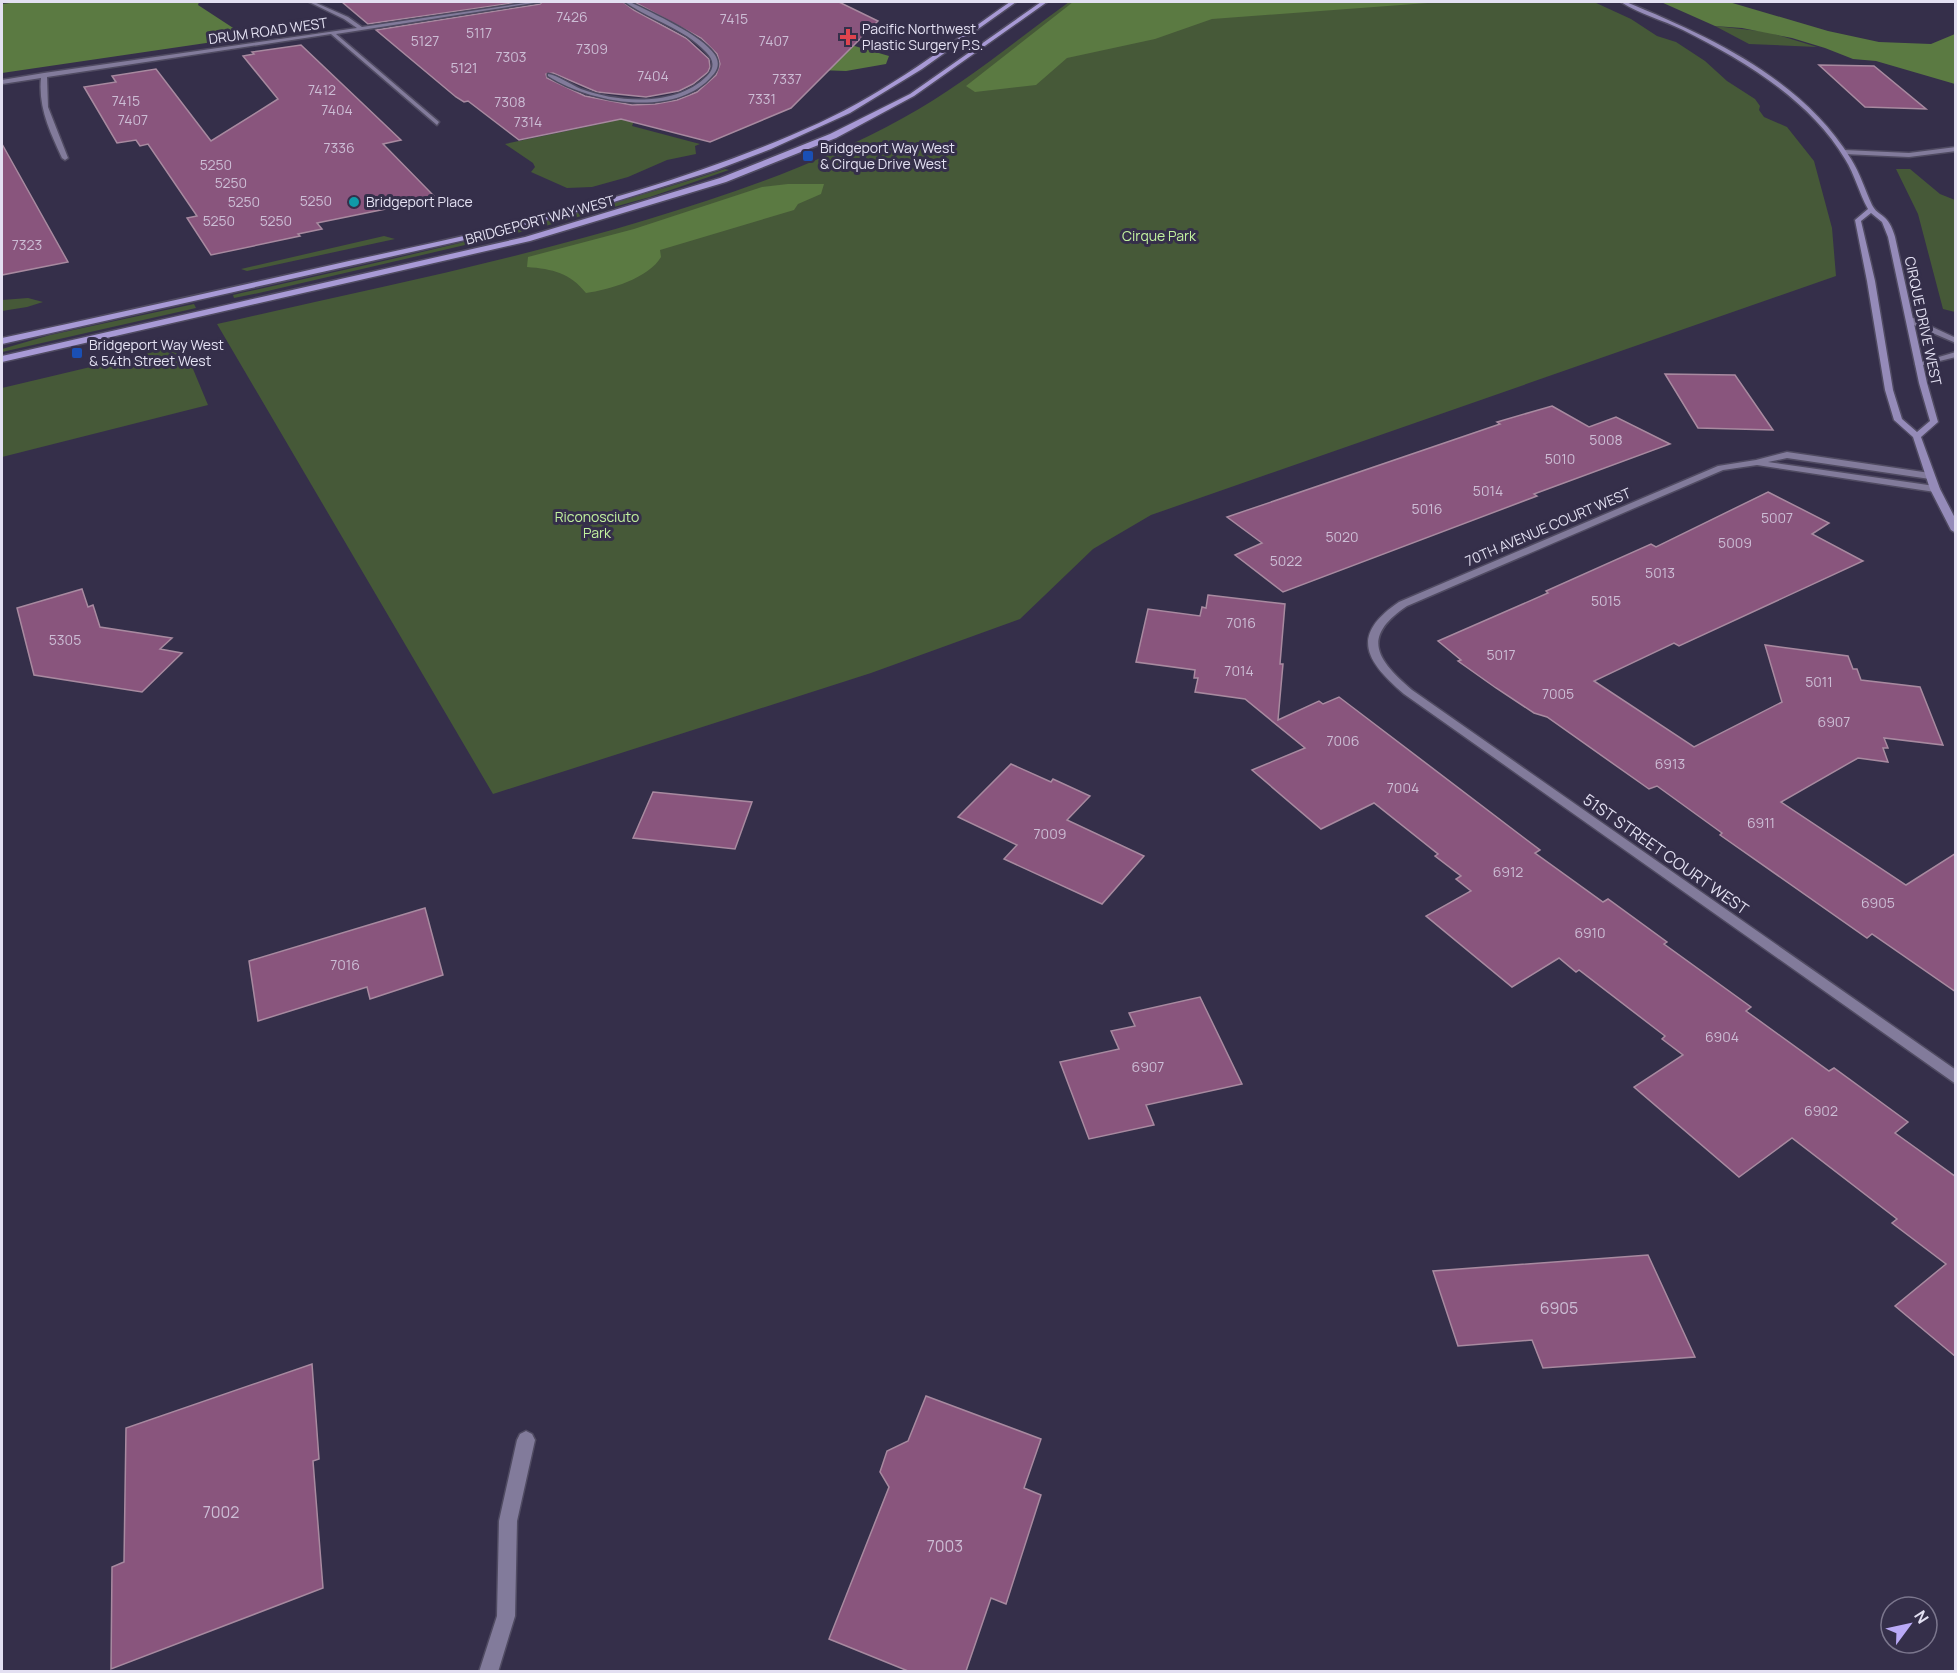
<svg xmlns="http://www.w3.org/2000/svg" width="1957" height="1673" font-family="Manrope,sans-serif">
  <rect width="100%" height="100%" fill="#352f4a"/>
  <!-- green -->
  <g fill="#465938">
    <path d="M1069,2H1594L1631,19L1657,36L1676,42L1705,61L1727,81L1755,99L1760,106L1759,110L1764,117L1787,127L1814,161L1832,228L1836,276L1151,515L1093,549L1020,619L871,673L493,794L217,324C362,291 507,262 649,219C736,193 823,162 903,118C962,86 1015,41 1069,2Z"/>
    <path d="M1715,26L1768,32L1817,47L1749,44Z"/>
    <path d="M636,117L632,126L700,144L695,146L696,154L667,160L628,177L592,187L567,188L531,172L535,167L533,163L505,144L600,124L614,118Z"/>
    <path d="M725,169L729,170L650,197L538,228L259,293L234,298L233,295C398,258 563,222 725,169Z"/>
    <path d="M1896,169H1910L1940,194L1955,200V312L1943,309L1918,214Z"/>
    <path d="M384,236L395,239L247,271L241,269Z"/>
    <path d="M28,298L43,302L27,307L2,311V300Z"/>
    <path d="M194,304L196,308L2,352V349L50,335Z"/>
    <path d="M183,345L208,405L2,457V388Z"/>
  </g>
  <!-- forest -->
  <g fill="#5b7a42">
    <path d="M18,2H199L198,5L247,37L2,73V4Z"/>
    <path d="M1073,2H1441L1212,19L1155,39L1067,58L1036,85L975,92L966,86Z"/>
    <path d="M1661,2H1729L1828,31L1879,42L1931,44L1955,34V84L1876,61L1853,59L1825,48L1792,38L1742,28L1715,26Z"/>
    <path d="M827,38L889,56L886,64L846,71L762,68Z"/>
    <path d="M788,184H824L821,194L798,204L794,210L660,250L661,257C649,278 609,290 586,293C570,273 553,269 527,267L528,257L634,229L762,187Z"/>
  </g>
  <!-- building -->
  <g fill="#89557d" stroke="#a88aa0" stroke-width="1.5">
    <path d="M342,2H520L368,24Z"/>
    <path d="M542,2H623L634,10L686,38L709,59L710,67L708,72L693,84L679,91L646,97L597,92L553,73L546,74L547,78L585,96L632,105L655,104L677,100L697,92L716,75L720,64L717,54L701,38L634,2H839L878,21L791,108L710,142L621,119L519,140L468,101L464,102L456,97L376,30L540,4Z"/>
    <path d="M301,45L401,140L383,144L434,196L423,199L425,201L317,223L322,229L298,234L300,236L211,255L187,218L197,216L148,144L140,146L136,140L117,143L84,87L116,82L112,76L156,69L211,141L278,99L243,56L254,54L252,52Z"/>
    <path d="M1819,65L1874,66L1926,109L1865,107Z"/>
    <path d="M2,144L68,262L2,275Z"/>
    <path d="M1665,374L1735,375L1773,430L1698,428Z"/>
    <path d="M1552,406L1589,427L1616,417L1670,444L1534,494L1537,496L1283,592L1235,555L1262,543L1227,517L1500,424L1497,422Z"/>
    <path d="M1768,492L1829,523L1812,534L1863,561L1679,646L1674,643L1594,681L1694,747L1782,702L1765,645L1848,656L1853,669H1857L1861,680L1920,687L1943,745L1884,738L1888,748H1883L1888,762L1858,758L1781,802L1906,885L1956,853V992L1872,934L1867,938L1720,835L1722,833L1657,786L1649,789L1547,717L1534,713L1496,688L1458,661L1461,660L1438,641L1548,593L1546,591L1651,544L1656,547Z"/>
    <path d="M82,589L88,607L93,605L100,627L172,638L160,649L182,653L142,692L34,675L17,608Z"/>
    <path d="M1208,595L1285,604L1280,664H1283L1278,720L1319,701L1323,704L1339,697L1540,850L1535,853L1603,902L1608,899L1667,942L1664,944L1751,1007L1746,1011L1829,1071L1834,1068L1908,1122L1895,1133L1956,1177V1357L1895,1306L1946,1264L1892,1223L1897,1219L1792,1138L1739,1177L1634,1087L1683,1055L1662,1039L1665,1036L1579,970L1576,972L1559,958L1512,987L1426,916L1471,891L1456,879L1461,876L1435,856L1438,854L1374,803L1321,829L1252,770L1305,748L1245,699L1195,692L1198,678H1194L1195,670L1136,662L1148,609L1200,616L1202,607L1206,608Z"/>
    <path d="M1011,764L1051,782L1053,779L1090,796L1067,820L1144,856L1102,904L1004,859L1017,845L958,817Z"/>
    <path d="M653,792L752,802L735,849L633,838Z"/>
    <path d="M425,908L443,975L370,999L367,987L258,1021L249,961Z"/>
    <path d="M1200,997L1242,1084L1146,1105L1154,1125L1089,1139L1060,1062L1119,1049L1111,1031L1135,1026L1129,1013Z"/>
    <path d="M1648,1255L1695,1357L1543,1368L1532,1340L1458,1346L1433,1271Z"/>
    <path d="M312,1364L319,1459L313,1461L323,1588L111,1669L112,1567L124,1562L126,1428Z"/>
    <path d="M926,1396L1041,1439L1024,1488L1041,1495L1006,1604L991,1598L966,1671H908L829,1639L889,1487L880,1472L887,1451L908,1441Z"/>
  </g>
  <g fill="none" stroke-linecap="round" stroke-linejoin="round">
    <!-- street casing -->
    <g stroke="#504b62" stroke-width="3">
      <g id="street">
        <path d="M309,2H314L348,17L362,27L532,2H540L336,34L439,122L437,125L331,34L47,77L48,107L68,158L65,160L62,158C50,132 38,107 41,78L2,84V80L44,73L357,28L344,19Z"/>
        <path d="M625,2H630C652,13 702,35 715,55C720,63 718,70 712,76C675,119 590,103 548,76V74C558,75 571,85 581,89C619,103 676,107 707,76C715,68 714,60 706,52C684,28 650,20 625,2Z"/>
        <path d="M1956,147V151L1909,157L1844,154L1841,152L1844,150L1909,153Z"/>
        <path d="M1907,318H1913L1956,338V343L1907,322Z"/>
        <path d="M1956,352V357L1919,366L1915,364Z"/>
        <path d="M1787,452L1930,473L1934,476L1930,479L1787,458L1768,462L1935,486L1940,489L1935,492L1757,465L1723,470L1407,606C1361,637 1376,659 1412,690L1956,1070V1084L1404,694C1365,661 1350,635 1399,602L1718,466L1756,460Z"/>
        <path d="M526,1431L532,1434L535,1440L517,1521L515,1616L498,1672H479L497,1616L499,1521L517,1440L520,1434Z"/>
      </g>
    </g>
    <!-- secondary casing -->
    <g stroke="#504b62" stroke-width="3">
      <path id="secondary" d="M1621,2H1626C1709,36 1802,79 1851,159C1860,173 1865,190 1872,205C1875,211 1879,213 1884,217C1890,222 1893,230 1895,237L1927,383L1938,422L1921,437L1940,489L1956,520V533L1951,530L1930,489L1913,437L1894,420L1885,390L1867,281L1855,220L1868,209C1859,193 1855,175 1845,159C1810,100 1743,60 1683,30C1663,20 1639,14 1621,2ZM1871,213L1882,222L1888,237L1919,383L1930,421L1917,432L1902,419L1893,390L1875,281L1861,221Z"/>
    </g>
    <!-- primary casing -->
    <g stroke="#504b62" stroke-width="3">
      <g id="primary">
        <path d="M1010,2H1016L922,69L850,113L771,149L716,170L604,205L487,235L2,344V338C118,313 234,287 349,261C509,227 670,191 819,123C888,91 948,45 1010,2Z"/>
        <path d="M1041,2H1047L914,96L836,138L726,182L530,241L2,362V356L525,237L720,178L830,134L910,94Z"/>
      </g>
    </g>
    <!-- street -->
    <use href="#street" fill="#827b9b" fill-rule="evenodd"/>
    <!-- secondary -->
    <use href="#secondary" fill="#958bb9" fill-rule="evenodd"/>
    <!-- primary -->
    <use href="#primary" fill="#a89ad6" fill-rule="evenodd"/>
  </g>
  <!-- markers -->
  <path fill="#e0444e" stroke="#352f4a" stroke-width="2" d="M845 28h6v6h6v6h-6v6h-6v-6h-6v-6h6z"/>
  <g fill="#1a4fb4" stroke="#352f4a" stroke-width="2">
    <rect x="802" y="150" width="12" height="12" rx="3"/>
    <rect x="71" y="347" width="12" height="12" rx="3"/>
  </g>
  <circle fill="#0f9aa8" stroke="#352f4a" stroke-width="2" cx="354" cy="202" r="6"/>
  <g text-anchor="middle" stroke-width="6" stroke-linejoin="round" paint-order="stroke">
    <!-- number labels -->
    <g font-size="14" fill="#ccbdd5">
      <text x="572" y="22">7426</text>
      <text x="734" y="24">7415</text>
      <text x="479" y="38">5117</text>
      <text x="425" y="46">5127</text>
      <text x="774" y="46">7407</text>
      <text x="592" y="54">7309</text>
      <text x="511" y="62">7303</text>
      <text x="464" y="73">5121</text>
      <text x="653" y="81">7404</text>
      <text x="787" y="84">7337</text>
      <text x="322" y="95">7412</text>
      <text x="762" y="104">7331</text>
      <text x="126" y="106">7415</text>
      <text x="510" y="107">7308</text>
      <text x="337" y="115">7404</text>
      <text x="133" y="125">7407</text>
      <text x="528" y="127">7314</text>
      <text x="339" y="153">7336</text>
      <text x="216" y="170">5250</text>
      <text x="231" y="188">5250</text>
      <text x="316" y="206">5250</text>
      <text x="244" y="207">5250</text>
      <text x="219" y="226">5250</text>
      <text x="276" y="226">5250</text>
      <text x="27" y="250">7323</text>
      <text x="1606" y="445">5008</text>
      <text x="1560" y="464">5010</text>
      <text x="1488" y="496">5014</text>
      <text x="1427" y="514">5016</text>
      <text x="1777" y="523">5007</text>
      <text x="1342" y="542">5020</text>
      <text x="1735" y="548">5009</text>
      <text x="1286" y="566">5022</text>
      <text x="1660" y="578">5013</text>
      <text x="1606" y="606">5015</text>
      <text x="1241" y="628">7016</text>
      <text x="65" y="645">5305</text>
      <text x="1501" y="660">5017</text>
      <text x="1239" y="676">7014</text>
      <text x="1819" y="687">5011</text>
      <text x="1558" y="699">7005</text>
      <text x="1834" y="727">6907</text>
      <text x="1343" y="746">7006</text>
      <text x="1670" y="769">6913</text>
      <text x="1403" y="793">7004</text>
      <text x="1761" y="828">6911</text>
      <text x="1050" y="839">7009</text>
      <text x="1508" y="877">6912</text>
      <text x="1878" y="908">6905</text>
      <text x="1590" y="938">6910</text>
      <text x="345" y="970">7016</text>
      <text x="1722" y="1042">6904</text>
      <text x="1148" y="1072">6907</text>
      <text x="1821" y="1116">6902</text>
    </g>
    <!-- far-poi labels -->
    <g font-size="14" fill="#e3e0f2" stroke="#352f4a" text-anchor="start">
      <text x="862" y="34">Pacific Northwest<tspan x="862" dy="16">Plastic Surgery P.S.</tspan></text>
      <text x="820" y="153">Bridgeport Way West<tspan x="820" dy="16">&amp; Cirque Drive West</tspan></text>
      <text x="366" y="207">Bridgeport Place</text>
      <text x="89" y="350">Bridgeport Way West<tspan x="89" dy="16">&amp; 54th Street West</tspan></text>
    </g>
    <!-- far-street labels -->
    <g font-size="14" fill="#e3e0f2" stroke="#352f4a">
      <text transform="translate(268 31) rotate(-8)" y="5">DRUM ROAD WEST</text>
      <text transform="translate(540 220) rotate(-15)" y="5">BRIDGEPORT WAY WEST</text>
      <text transform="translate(1923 321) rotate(78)" y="5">CIRQUE DRIVE WEST</text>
      <text transform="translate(1548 527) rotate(-23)" y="5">70TH AVENUE COURT WEST</text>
    </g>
    <!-- far-park labels -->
    <g font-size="14" fill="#c2f29f" stroke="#352f4a">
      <text x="1159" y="241">Cirque Park</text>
      <text x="597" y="522">Riconosciuto<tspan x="597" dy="16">Park</tspan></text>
    </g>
    <!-- street labels -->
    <g font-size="16" fill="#e3e0f2" stroke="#352f4a">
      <text transform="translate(1666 854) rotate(35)" y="6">51ST STREET COURT WEST</text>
    </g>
    <!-- near-number labels -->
    <g font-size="16" fill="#ccbdd5">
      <text x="1559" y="1314">6905</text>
      <text x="221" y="1518">7002</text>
      <text x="945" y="1552">7003</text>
    </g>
  </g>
  <!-- border -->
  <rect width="1957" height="1673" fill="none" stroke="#e3e0f2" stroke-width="6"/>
  <!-- north arrow -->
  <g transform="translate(1909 1625) rotate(57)"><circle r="28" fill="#352f4a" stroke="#7b768d" stroke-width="1.5"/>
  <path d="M0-4.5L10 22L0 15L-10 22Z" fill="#baaaf7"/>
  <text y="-9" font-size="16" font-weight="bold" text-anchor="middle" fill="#e3e0f2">N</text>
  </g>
</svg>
